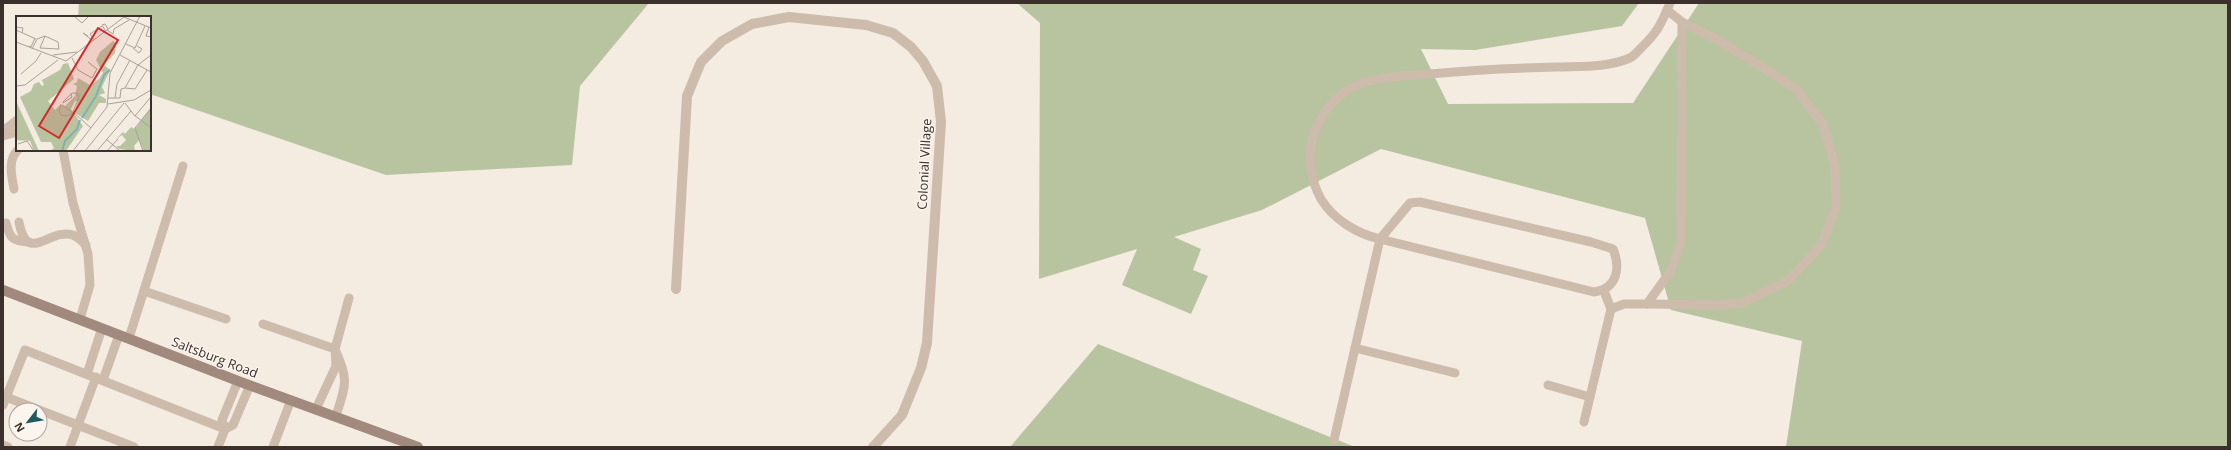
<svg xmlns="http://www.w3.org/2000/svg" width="2231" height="450" font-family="'Open Sans',sans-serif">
  <rect width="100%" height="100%" fill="#f4ebe1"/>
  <!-- green -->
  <g fill="#b8c4a0">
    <path d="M79,3H649L580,86L572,165L386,175L150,94V17H78Z"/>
    <path d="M1017,3H1639L1622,26L1475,50L1421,49L1448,104L1633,103L1699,3H2228V447H1786L1802,341L1671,310L1645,218L1381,149L1262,210L1174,237L1201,249L1193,270L1208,276L1191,314L1122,285L1137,249L1039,279L1040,23Z"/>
    <path d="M1098,344L1355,447H1010Z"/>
  </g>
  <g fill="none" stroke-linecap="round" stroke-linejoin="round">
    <!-- lane -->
    <g stroke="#cdbbac" stroke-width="9">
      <path d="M3,131L17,120"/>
      <path d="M3,136L17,132"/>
      <path d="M63,150L73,203L88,254L90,285L80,319"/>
      <path d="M14,189C12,177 7,160 18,150"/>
      <path d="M19,222C27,266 50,227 73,235C78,237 82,241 86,245"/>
      <path d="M6,223C10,238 12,241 28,242"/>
      <path d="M144,291L226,319"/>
      <path d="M1647,304L1721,305L1742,303L1789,280L1821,245L1836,207L1835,165L1822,123L1795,88L1720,41L1682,22"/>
      <path d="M1611,309L1624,304H1647L1670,272L1681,243L1682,22L1667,10"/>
      <path d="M263,324L335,349C349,380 346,384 336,416"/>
      <path d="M129,338L183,166"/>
      <path d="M1355,348L1455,373"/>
      <path d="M87,374L102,328"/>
      <path d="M103,380L119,335"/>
      <path d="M1548,385L1590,397"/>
      <path d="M6,397L134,447"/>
      <path d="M3,405L25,350L225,429"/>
      <path d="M316,409L336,366L335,349L349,298"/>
      <path d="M1584,422L1611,309L1604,291"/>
      <path d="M225,429L233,425L250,385"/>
      <path d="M1334,440L1380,239L1410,203L1420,202L1591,242L1613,249C1621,268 1617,289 1594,292L1380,239C1357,234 1333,219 1321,199C1310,180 1307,153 1314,133C1322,113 1336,95 1355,86C1378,76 1404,76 1429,74C1471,70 1513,68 1556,67C1581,66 1606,68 1630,58C1634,56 1638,51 1641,48C1658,32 1661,24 1670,3"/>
      <path d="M3,445L8,447"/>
      <path d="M70,447L96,377"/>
      <path d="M218,447L225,429L222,420L238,381"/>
      <path d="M273,447L291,400"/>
    </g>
    <!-- street -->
    <path stroke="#cdbbac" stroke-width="10" d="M676,289L687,96L701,62L722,41L752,24L789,17L866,25L893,33L911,47L923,61L937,86L941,122L927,343L921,368L902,415L873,447"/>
    <!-- secondary -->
    <path stroke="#a18a7d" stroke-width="10" d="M3,290L238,381L418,447"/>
  </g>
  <g text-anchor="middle" stroke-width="3" stroke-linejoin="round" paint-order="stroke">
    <!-- street labels -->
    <g font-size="13" fill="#3b302b" stroke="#fbf5ee">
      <text transform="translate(924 164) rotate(-87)" y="5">Colonial Village</text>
      <text transform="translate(215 357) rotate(21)" y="5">Saltsburg Road</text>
    </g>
  </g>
  <!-- overview -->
  <g transform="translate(16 16)">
    <rect width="135" height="135" fill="#f4ebe1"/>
    <path d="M97,25L100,27L99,37L88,49L94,54L86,71L89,77L83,79L90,83V87H83L72,105L59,97L62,85H59L55,93L67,110L50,135H34L38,132L35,126H25L4,81L15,75L18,68L23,66L26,70L28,69L26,64L44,54L47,48L52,47L58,63L32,85L39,94L44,89L49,90L59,80L61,70L57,68L61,66L62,62L74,69L83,63L87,57L80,44L84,36ZM0,85L23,135H18L14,125L0,124ZM134,93L135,135H128L123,124L118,130L119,135L103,133L100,130H104L110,124L106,119L99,124L107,116L109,118L115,111L119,113Z" fill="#b8c4a0"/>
    <path fill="none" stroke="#7fb0b2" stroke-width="2" d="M66,102L80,80L88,59L94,54M46,135L49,125L61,113L64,104"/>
    <path fill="none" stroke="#aaa098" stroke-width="1" d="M59,1L66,7L73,0M0,11L7,12L6,17M133,11L130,20L135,21M0,14L20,23M91,14L97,18L98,13L113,4M90,16L86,9L89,8L92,13M72,20L67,17L77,25M78,24L74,18L86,10M0,26L50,45L108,1L135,12M110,28L119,32L129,10M13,30L15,31L19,22M117,32L123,37L126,33L121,30M16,33L21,23L29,20L42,26L43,33L24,32L29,20M37,39L61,36M104,39L135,56M56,42L62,54L76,62L81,53L72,46M5,58L20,45L25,37M0,70L9,69L42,44M109,72L119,73L131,54M55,78L56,81L47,87V86L56,77H61L63,81L57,96L75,112M92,82H104L105,73L109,72L122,49L135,39M99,82L101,68L114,44M109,87L118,99L135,112M45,88L43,95L45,99L51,100L57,97M92,88L118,84L135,74M46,89L57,97M119,100L134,82M90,123L104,135M2,128L11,125L18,135M57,135L91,91L94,57L124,0M69,135L108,87M81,135L115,95M91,135L102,123M127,135L119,112L135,92"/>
    <path fill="#d62828" fill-opacity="0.15" stroke="#d62828" stroke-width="2" d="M82,12L102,24L43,122L23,110Z"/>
    <rect width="135" height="135" fill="none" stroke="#3b302b" stroke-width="2"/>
  </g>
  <!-- border -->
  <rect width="2231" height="450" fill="none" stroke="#3b302b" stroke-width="8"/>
  <!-- north arrow -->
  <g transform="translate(28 422) rotate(239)"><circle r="19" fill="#fbf5ee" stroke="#aea6a0"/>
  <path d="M0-3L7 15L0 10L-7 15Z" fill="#1f5a5e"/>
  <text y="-6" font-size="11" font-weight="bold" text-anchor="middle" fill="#3b302b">N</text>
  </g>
</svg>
